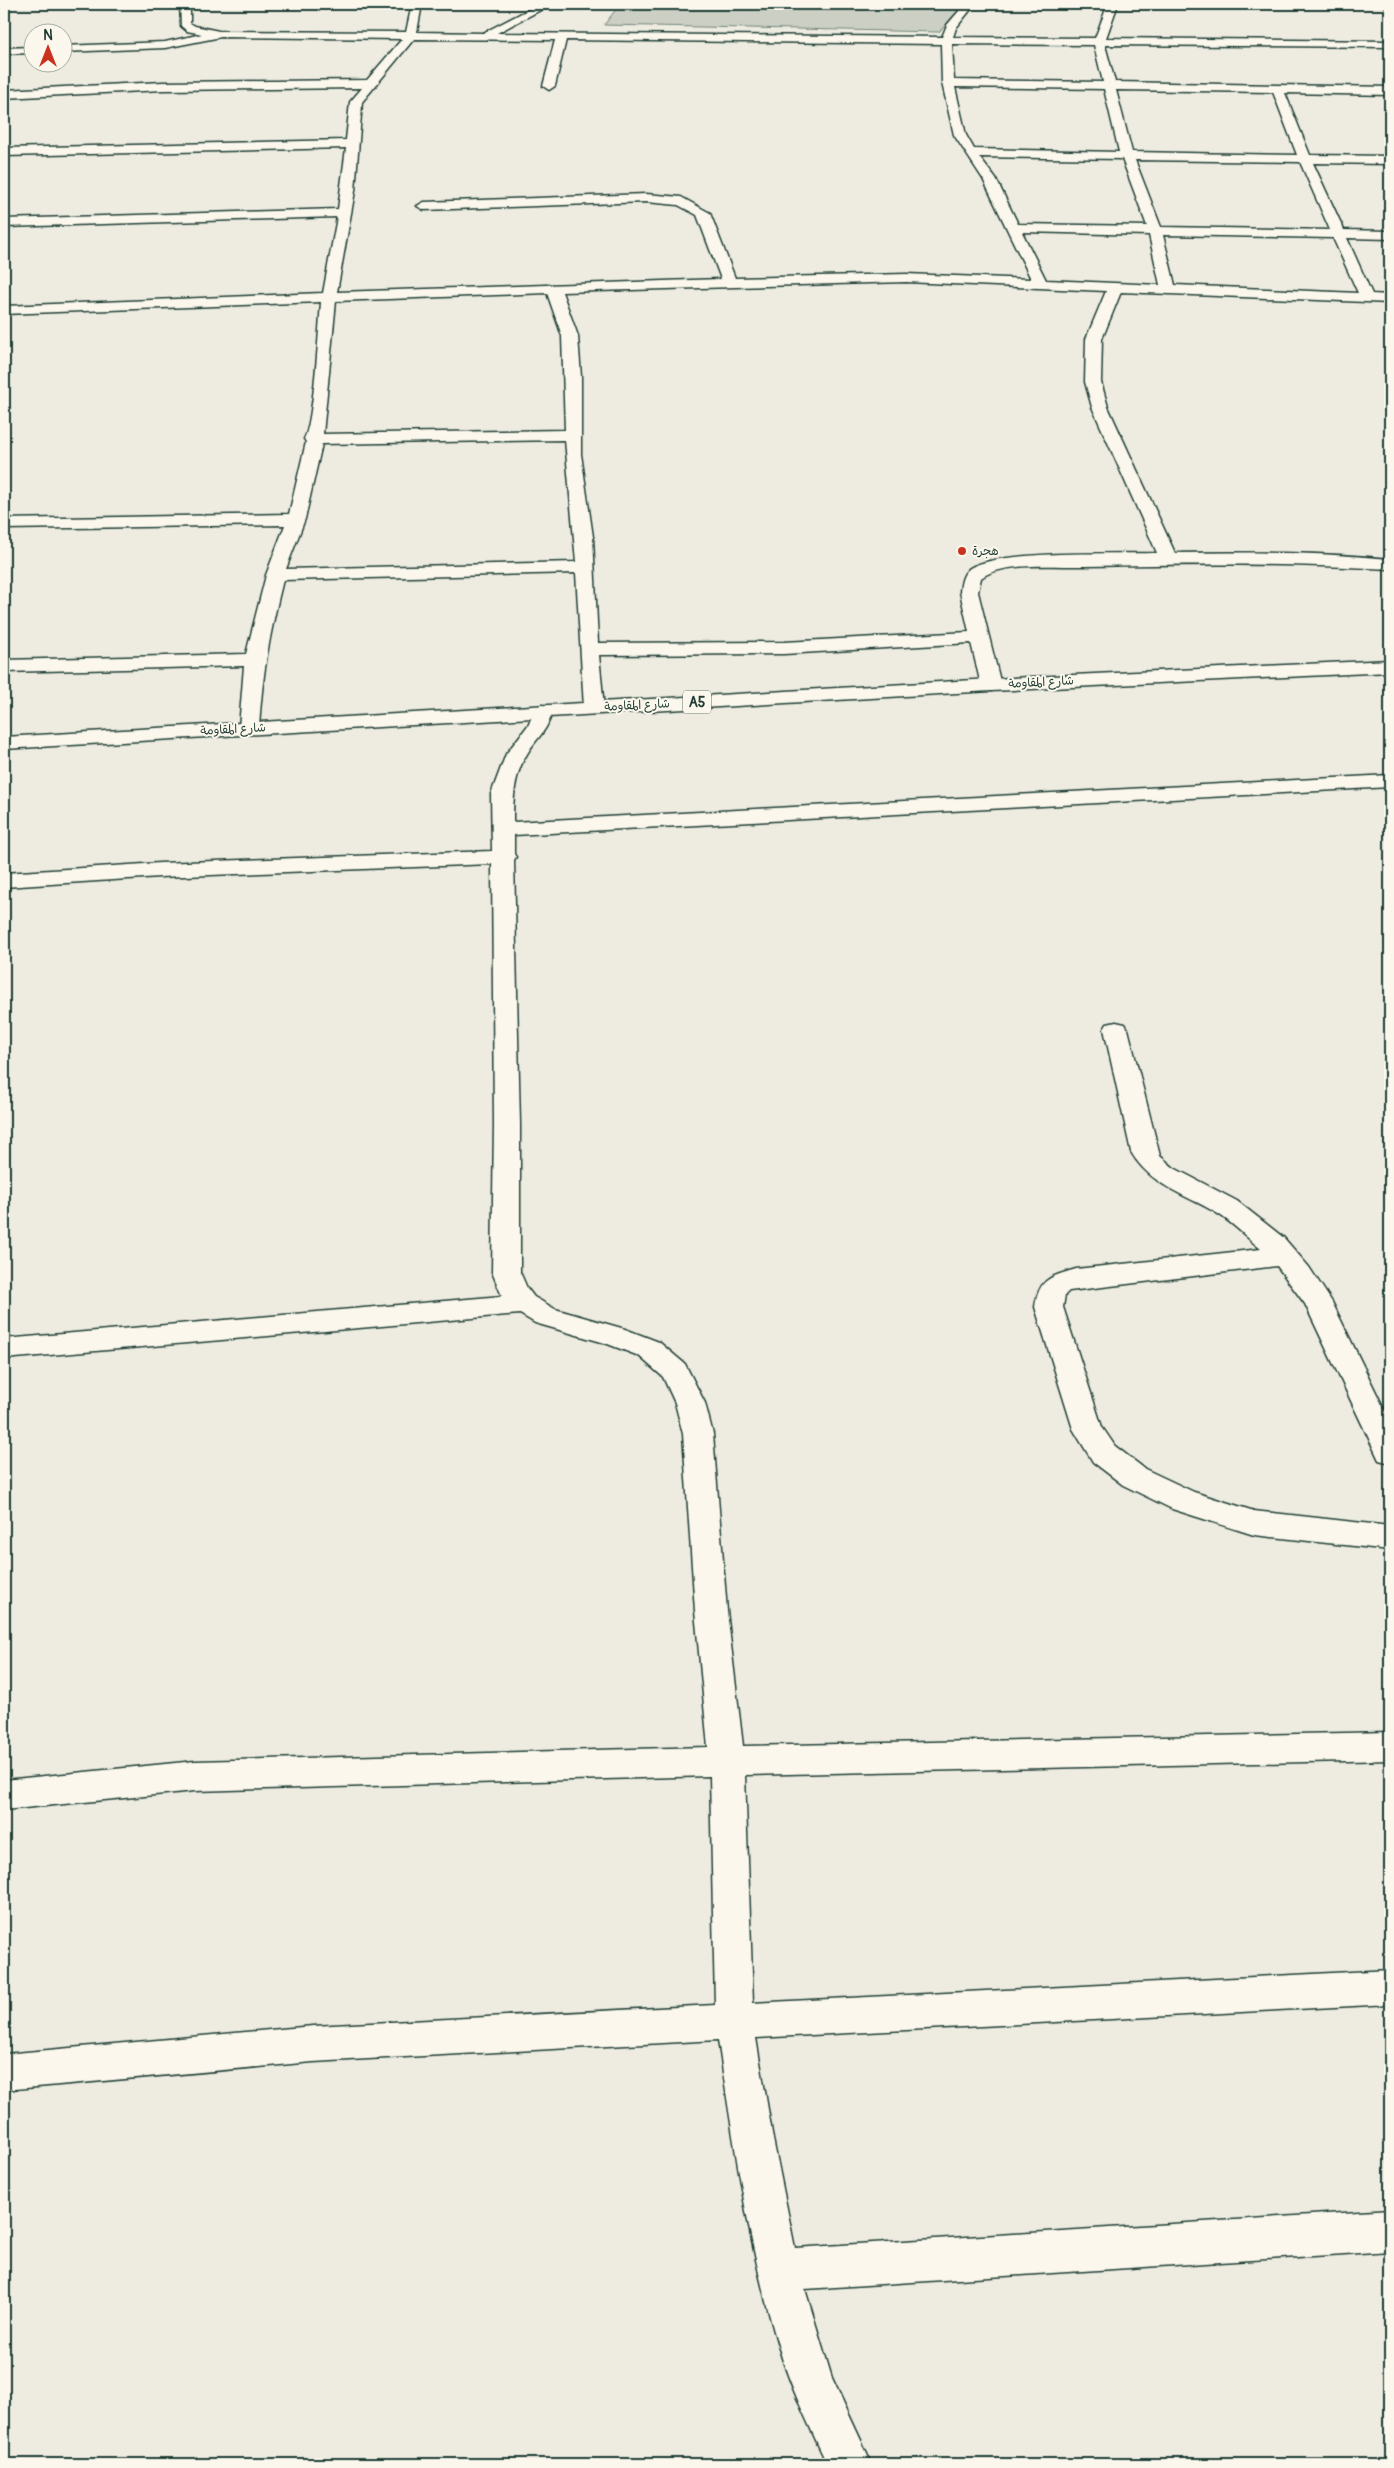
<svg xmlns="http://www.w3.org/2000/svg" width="1394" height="2468" font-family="Pangolin,'Playpen Sans Arabic',sans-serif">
  <rect width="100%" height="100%" fill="#eeece1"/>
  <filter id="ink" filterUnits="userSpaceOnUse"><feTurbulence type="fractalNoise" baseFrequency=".02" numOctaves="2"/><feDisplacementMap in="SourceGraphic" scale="10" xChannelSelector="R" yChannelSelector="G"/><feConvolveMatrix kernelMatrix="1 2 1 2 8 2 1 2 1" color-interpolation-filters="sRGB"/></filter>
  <g filter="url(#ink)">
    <!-- green -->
    <path fill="#cbcfc4" stroke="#75867c" d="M620,4H964L939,32L604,25Z"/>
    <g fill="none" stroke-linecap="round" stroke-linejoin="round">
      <!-- minor casing -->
      <g stroke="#1f3d34" stroke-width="3">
        <g id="minor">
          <path d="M180,4H190V23L195,26L219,31L406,32L412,4H422L417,32L483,33L539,4H552L497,33L942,37L947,25L965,4H975L956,28L953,37L1095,38L1108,4H1118L1106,38L1390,41V47L1105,45L1115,82L1390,87V95L1285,93L1310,155L1390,156V164L1313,163L1344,230L1390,231V239L1347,238L1372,294L1390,295V303L1121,292L1102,339L1101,382L1108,407L1175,553C1247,552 1319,552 1390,559V569C1287,563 1189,564 1086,566C1059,567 1003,561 981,578L978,592L1001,685L998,689L991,691L984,689L981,685L971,643L784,654L599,655L604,708L601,712L594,714L587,712L584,708L576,573L283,580C270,632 262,675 259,728L256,732L249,734L242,732L239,728L244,666L4,672V660L246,654L266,575L285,525L4,529V519L289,514L306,442L304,439C314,423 319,327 321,302L4,314V306L323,293L337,217L4,227V219L338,209L346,148L4,156V148L346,140L350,102L362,88L163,90L4,98V90L163,82L367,80L402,39L221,37L165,48L62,52V46L165,42L202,34L187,31L181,26ZM414,39L555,40L543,86L549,90L555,86L566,40L941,44L942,83L954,135L983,179L1031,279L906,274L735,278L710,213L681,197L646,194L424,202L417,206L424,210L646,202L678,205L697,215L721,279L337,292L355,191L362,102ZM952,44L1094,45L1103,82L954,80ZM955,87L1104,89L1119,152L974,149L966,135ZM1116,90L1273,92L1297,155L1132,152ZM979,157L1122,159L1147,226L1018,224L996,179ZM1135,160L1300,162L1330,230L1161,227ZM1022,232L1149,235L1160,285L1046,280ZM1163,235L1333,238L1358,293L1175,285ZM906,282L1106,291L1086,339L1085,382L1092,407L1157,553C1119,554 997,550 970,568C962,574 961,583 960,592L969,632L784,642L598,643L593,537L581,454V377L578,336L562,292ZM547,293L562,336L565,430L323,434L336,301ZM565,440L576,562L286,569L305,519L322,444Z"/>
          <path d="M1385,4H1390V8L1386,7Z"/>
          <path d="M32,47V53L4,54V48Z"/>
          <path d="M542,705L549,707L552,711C548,731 537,737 527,754C514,774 513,799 513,822L1390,775V787L514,835V854L516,857L514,860L520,1124V1272L527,1288L534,1297L555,1309L625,1329L659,1342L685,1364L705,1403L713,1434L727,1611L743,1746L1390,1732V1760L745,1775L753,2003L1390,1970V2004L756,2038L773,2139L795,2248L1390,2210V2251L805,2289L832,2378L872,2464H827C809,2425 790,2387 778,2345C748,2246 734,2142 718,2040L313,2062L4,2090V2054L313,2026L715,2005L710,1776L195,1791L4,1810V1780L195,1761L708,1747L695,1611L683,1434L675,1403L663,1377L639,1356L605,1343L535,1323L520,1314L4,1359V1339L502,1296L492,1272L494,1124L492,864L160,877L4,887V873L160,863L492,851L491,794L506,754L529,724L535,707Z"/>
          <path d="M1116,1022L1125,1024L1128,1029L1160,1156L1174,1168L1237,1201L1284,1238L1309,1267L1332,1302L1390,1421V1463L1379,1460L1305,1304L1277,1266L1069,1291L1065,1295L1063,1307L1102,1427L1115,1446L1145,1469L1194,1492L1254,1511L1390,1526V1550L1254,1535L1172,1509L1123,1485L1093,1462L1073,1429L1035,1307C1039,1278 1050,1277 1076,1269L1261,1249C1246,1237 1232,1222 1215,1212C1184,1194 1150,1185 1131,1152L1104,1029L1107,1024Z"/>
        </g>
      </g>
      <!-- trunk casing -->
      <g stroke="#1f3d34" stroke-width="3">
        <path id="trunk" d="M1390,660V672L991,691L4,749V737L991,679Z"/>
      </g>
      <!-- minor -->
      <use href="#minor" fill="#fbf7ec" fill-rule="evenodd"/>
      <!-- trunk -->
      <use href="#trunk" fill="#fbf7ec" fill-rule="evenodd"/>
    </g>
  </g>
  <!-- markers -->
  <circle fill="#c8321e" stroke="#fbf7ec" stroke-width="2" cx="962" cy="551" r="5"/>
  <g text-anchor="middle" stroke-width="4" stroke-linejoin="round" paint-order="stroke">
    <!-- far-poi labels -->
    <g font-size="12" fill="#1f3d34" stroke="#fbf7ec" text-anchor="start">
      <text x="972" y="555">هجرة</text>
    </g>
    <!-- far-street labels -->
    <g font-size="12" fill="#1f3d34" stroke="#fbf7ec">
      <text transform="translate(1041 682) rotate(-3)" y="4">شارع المقاومة</text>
      <text transform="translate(637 705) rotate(-3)" y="4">شارع المقاومة</text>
      <text transform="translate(233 729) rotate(-3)" y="4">شارع المقاومة</text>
    </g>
    <!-- shield labels -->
    <rect fill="#fbf7ec" stroke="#61756b" stroke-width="1" x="683" y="690.5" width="28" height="23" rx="4"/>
    <g font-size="14" font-weight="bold" fill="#1f3d34">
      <text x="697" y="707">A5</text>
    </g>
  </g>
  <!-- margin -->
  <rect width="1394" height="2468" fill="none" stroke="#fbf7ec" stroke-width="20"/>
  <rect x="10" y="10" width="1374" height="2448" fill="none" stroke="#1f3d34" stroke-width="2" filter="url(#ink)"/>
  <!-- north arrow -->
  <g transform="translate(48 48)"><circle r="24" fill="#fbf7ec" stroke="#a3ada2"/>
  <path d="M0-4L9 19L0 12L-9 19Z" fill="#c8321e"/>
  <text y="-8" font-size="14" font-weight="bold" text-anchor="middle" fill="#1f3d34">N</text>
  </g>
</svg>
